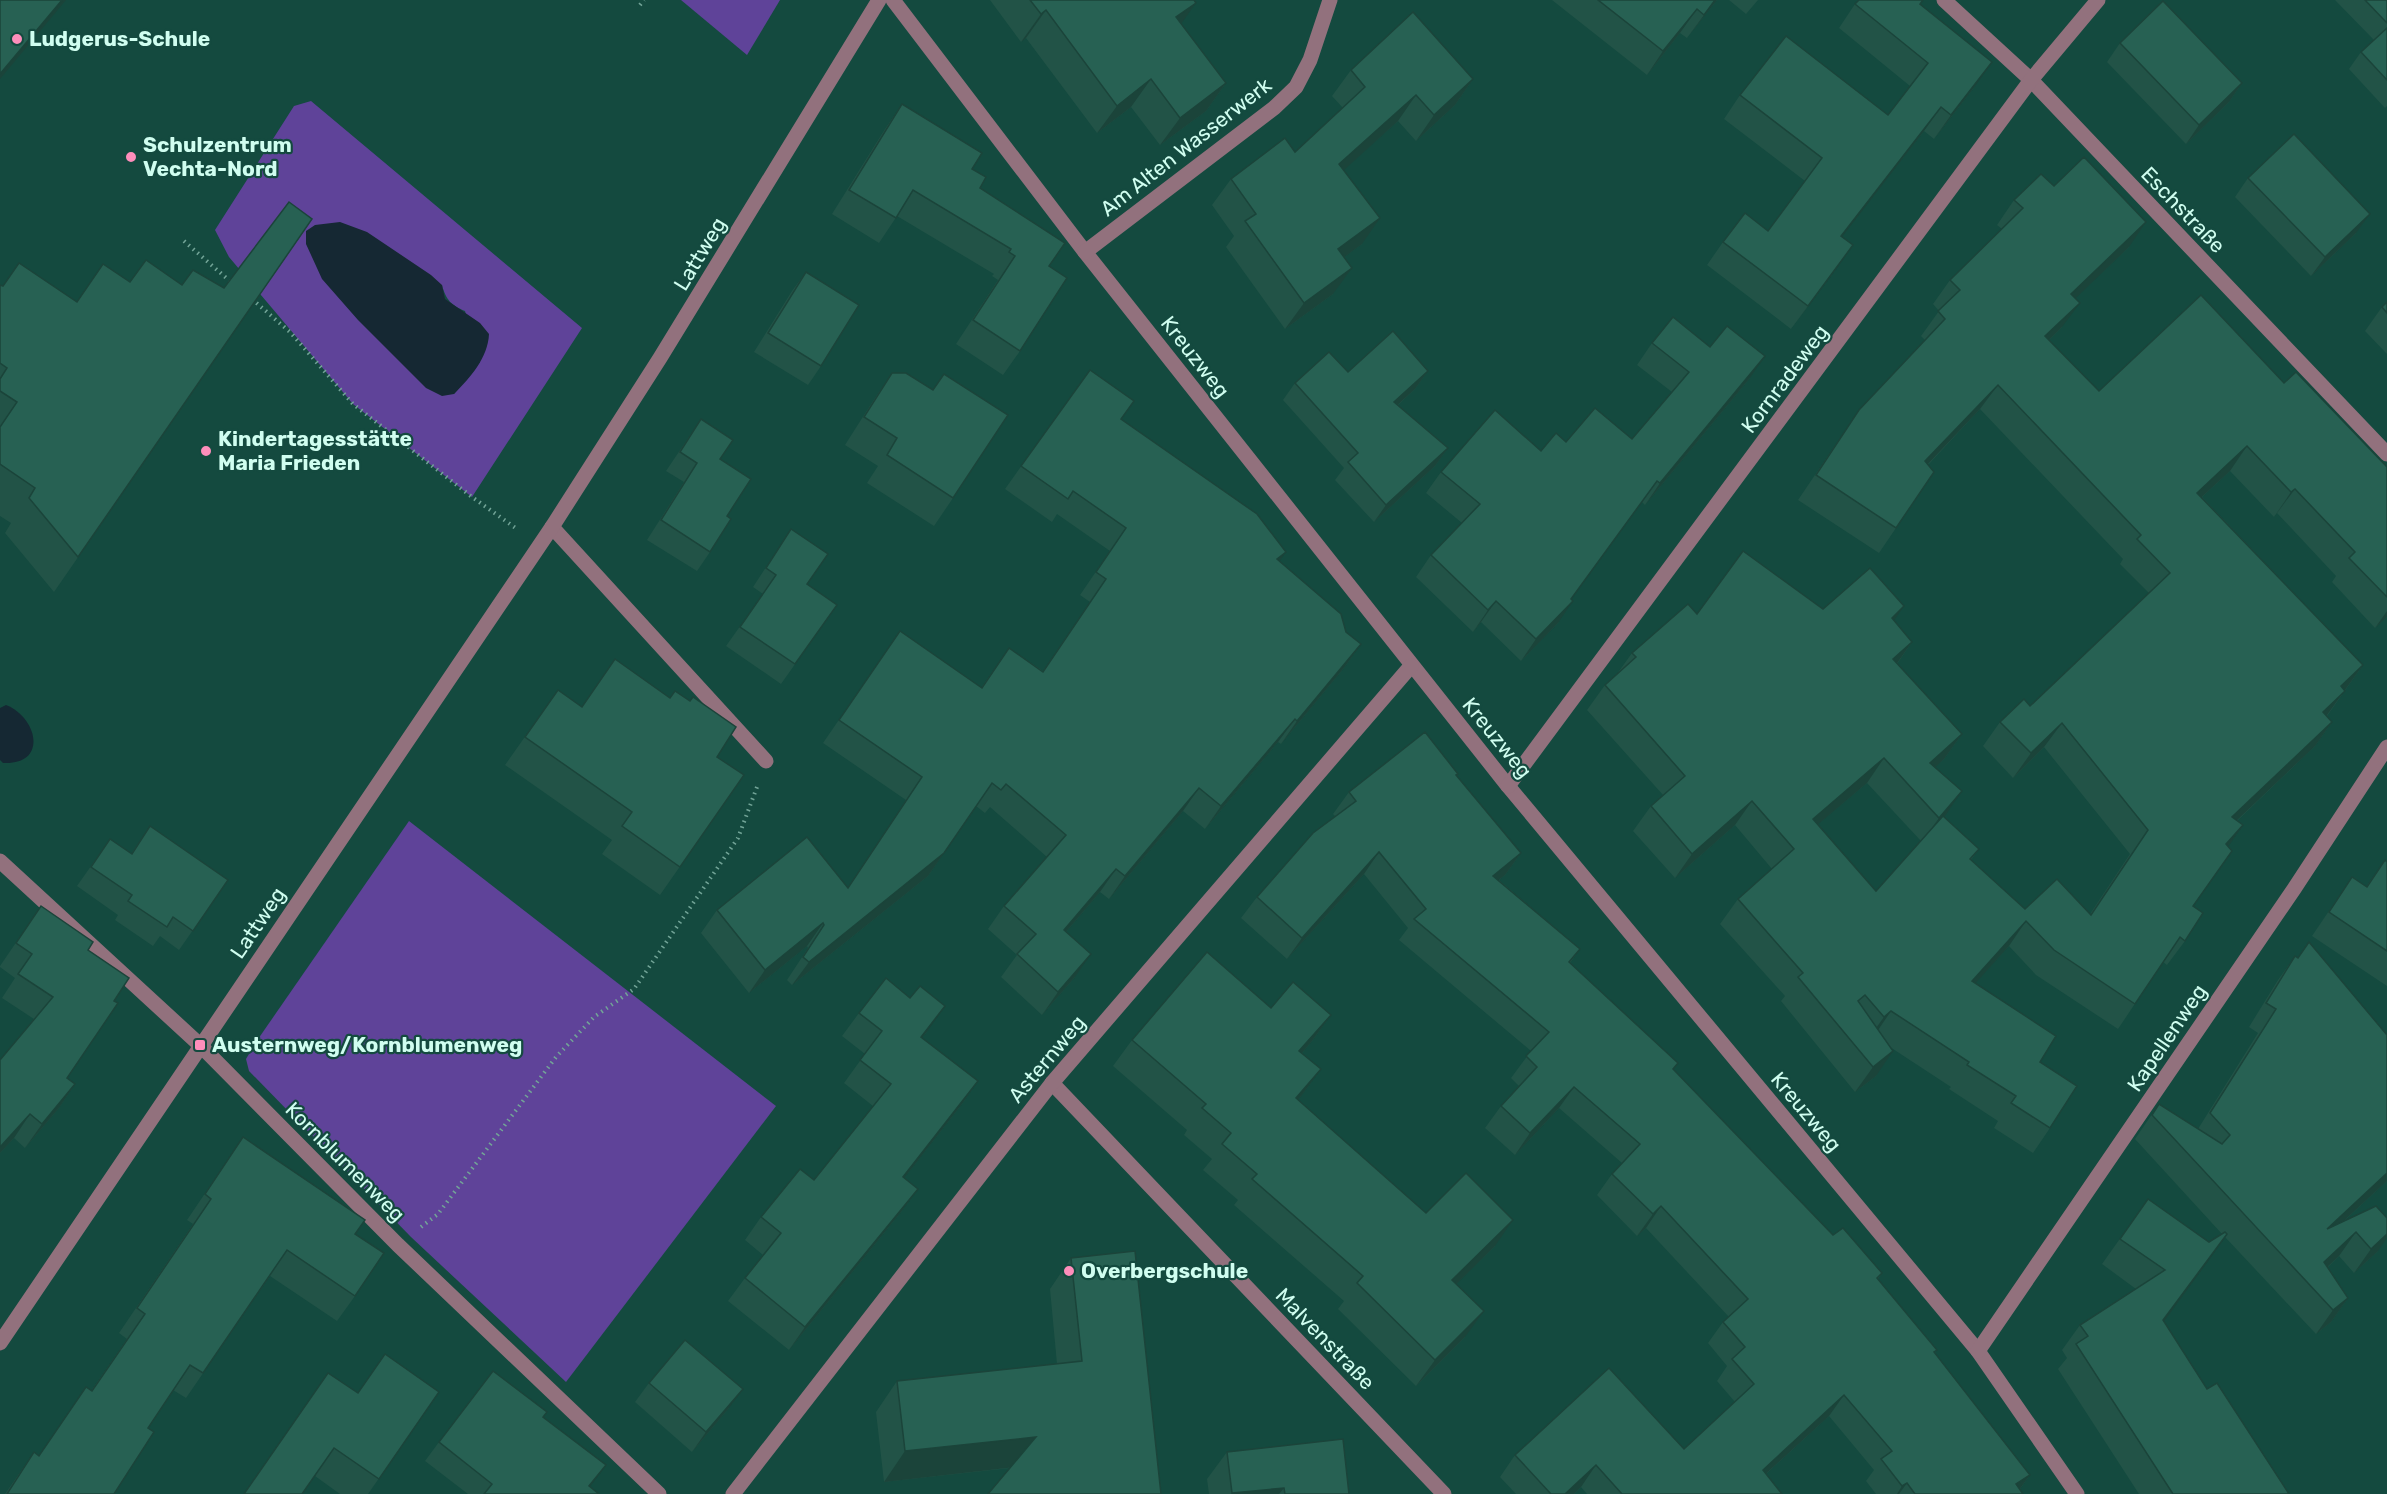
<svg xmlns="http://www.w3.org/2000/svg" width="2387" height="1494" font-family="Rubik,sans-serif">
  <rect width="100%" height="100%" fill="#144a3f"/>
  <!-- green -->
  <g fill="#5f4399" fill-rule="evenodd">
    <path d="M681,0H780L747,55Z"/>
    <path d="M311,101L582,328L472,497L353,404L229,257L215,230L294,106ZM442,285C446,300 451,305 465,311L480,362L454,394Z"/>
    <path d="M409,821L776,1106L566,1382L411,1237L249,1071L246,1059L256,1042Z"/>
  </g>
  <!-- water -->
  <g fill="#152833">
    <path d="M340,222L367,232L431,275L442,285L445,299L480,323L489,334C488,358 470,378 454,394L442,396L426,388L358,320L322,279L306,244V231L315,225Z"/>
    <path d="M6,705C37,717 49,765 3,763L0,760V708Z"/>
  </g>
  <g fill="none" stroke-linecap="round" stroke-linejoin="round">
    <!-- path -->
    <g stroke="#72a497" stroke-width="4" stroke-dasharray="1.5 4.5" stroke-linecap="butt">
      <path d="M640,5L644,0"/>
      <path d="M184,241L232,283"/>
      <path d="M252,299L291,333L353,404L472,497L517,529"/>
      <path d="M421,1227L438,1214L556,1057L594,1017L634,989L738,838L757,787"/>
    </g>
    <!-- minor -->
    <g stroke="#92717d" stroke-width="15">
      <path d="M893,0L1085,252L1508,786L1978,1351L2077,1494"/>
      <path d="M1944,0L2031,80L2387,454"/>
      <path d="M1085,252L1274,108L1296,87L1310,60L1330,0"/>
      <path d="M552,527L766,761"/>
      <path d="M1508,786L2031,80L2098,0"/>
      <path d="M0,861L200,1045L398,1245L659,1494"/>
      <path d="M1052,1083L1444,1494"/>
      <path d="M0,1343L552,527L660,358L879,0"/>
      <path d="M1978,1351L2294,889L2387,747"/>
      <path d="M733,1494L1052,1083L1411,666"/>
    </g>
  </g>
  <!-- wall -->
  <g fill="#225347" fill-rule="evenodd">
    <path d="M990,0H1194L1181,24L1226,83L1206,111L1160,145L1131,107L1097,133L1026,38L1021,42Z"/>
    <path d="M1552,0H1717L1687,38L1680,33L1647,75Z"/>
    <path d="M1729,0H1758L1746,14Z"/>
    <path d="M2335,0H2387V106L2385,108L2349,69L2361,52L2374,40Z"/>
    <path d="M1855,4H1920L1976,85L1934,139L1924,131L1842,236L1837,268L1791,329L1707,265L1723,242L1768,231L1805,181L1724,119L1740,95L1888,115L1910,86L1839,28Z"/>
    <path d="M2120,43L2242,83L2229,102L2186,144L2107,62Z"/>
    <path d="M1351,70L1473,79L1455,105L1416,141L1398,121L1343,170L1362,244L1344,257L1333,294L1285,329L1226,247L1234,236L1212,205L1231,179L1295,152L1343,108L1332,96Z"/>
    <path d="M902,104L972,169L980,188L1049,266L1020,351L1003,375L956,344L998,280L992,276L994,274L897,216L879,243L832,214L885,129Z"/>
    <path d="M2248,178L2356,233L2311,276L2235,197Z"/>
    <path d="M2054,186L2129,247L2075,298L2062,327L2049,340L2099,391L2284,383L2387,467V617L2375,628L2332,582L2336,576L2277,513L2274,517L2230,471L2202,497L2363,665L2327,716L2332,722L2315,746L2237,821L2243,825L2228,846L2193,906L2185,941L2167,965L2163,962L2118,1029L2036,975L2009,946L1975,983L2040,1062L2050,1128L2033,1153L1994,1128L1998,1121L1949,1089L1951,1087L1890,1047L1876,1076L1855,1092L1781,1001L1785,996L1720,924L1738,899L1772,869L1735,825L1675,878L1633,831L1651,806L1663,795L1587,710L1605,685L1617,674L1632,653L1697,614L1823,609L1894,621L1912,642L1897,664L1962,734L1944,759L1935,767L1944,817L1979,849L1971,860L2025,909L2090,914L2130,854L2044,747L2013,778L1983,746L2000,722L2030,706L2149,593L2120,564L2123,559L1980,409L1928,465L1896,528L1879,553L1798,500L1859,410L1925,340L1921,336L1939,311L1933,304L1950,280L2002,229L1997,225L2014,200ZM1867,783L1921,841L1876,891L1818,824Z"/>
    <path d="M312,219L54,592L5,533L11,523L0,516V285L3,286L77,302L130,282L224,288Z"/>
    <path d="M806,272L821,366L808,385L754,352L792,291Z"/>
    <path d="M2387,302V354L2365,331L2382,307Z"/>
    <path d="M1652,343L1710,347L1750,378L1645,505L1642,502L1571,599L1558,623L1521,661L1481,622L1473,632L1416,577L1431,555L1462,523L1426,493L1441,472L1541,451L1566,442L1632,439L1672,392L1637,365Z"/>
    <path d="M1090,370L1121,420L1280,562L1346,632L1361,644L1344,668L1281,744L1278,742L1205,829L1183,811L1109,899L1100,892L1066,932L1075,977L1042,1015L1001,977L1017,955L988,929L1004,906L1047,857L990,807L985,813L976,806L928,876L792,985L787,980L808,948L807,946L749,993L701,933L717,910L848,888L906,800L823,743L900,631L981,688L1009,648L1043,671L1090,602L1080,595L1110,551L1057,514L1052,522L1005,489Z"/>
    <path d="M1428,371L1415,389L1398,405L1448,448L1435,466L1374,522L1335,480L1344,468L1283,400L1295,383L1348,372Z"/>
    <path d="M892,373L933,390L944,374L953,498L934,526L867,483L878,466L845,445L873,401Z"/>
    <path d="M701,419L720,459L710,552L697,571L647,540L684,482L666,471Z"/>
    <path d="M791,529L807,584L837,605L781,684L726,646L763,594L753,587Z"/>
    <path d="M558,690L582,707L717,757L744,775L660,895L602,854L612,840L505,765Z"/>
    <path d="M1458,774L1456,776L1521,853L1505,875L1499,880L1580,949L1570,963L1833,1235L1882,1273L1878,1279L1937,1350L1935,1353L2030,1475L2020,1489L2023,1494H1876L1866,1481L1874,1470L1829,1416L1766,1474L1782,1494H1587L1581,1487L1574,1494H1516L1500,1477L1515,1455L1684,1449L1735,1402L1717,1381L1727,1366L1708,1343L1723,1322L1729,1317L1646,1228L1637,1236L1597,1195L1612,1174L1622,1163L1559,1108L1515,1155L1485,1128L1501,1106L1519,1086L1511,1078L1531,1051L1399,940L1408,928L1364,874L1287,959L1241,918L1257,897L1335,816L1333,814L1349,792Z"/>
    <path d="M150,826L228,880L179,950L160,936L153,946L115,920L118,915L77,886L110,839L131,854Z"/>
    <path d="M2385,860L2387,862V986L2312,936L2352,877L2366,887Z"/>
    <path d="M41,906L88,950L114,1001L67,1078L75,1084L59,1108L25,1148L14,1138L0,1153V1060L34,1019L2,998L15,978L0,967V966Z"/>
    <path d="M2309,942L2387,1181L2345,1220L2378,1251L2354,1273L2339,1256L2328,1267L2348,1298L2331,1322L2316,1334L2225,1237L2164,1321L2207,1389L2289,1494H2139L2058,1369L2067,1358L2062,1350L2080,1325L2136,1289L2102,1264L2148,1199L2209,1242L2222,1234L2135,1139L2159,1104L2198,1129L2258,1033L2249,1027L2278,980L2295,956L2298,958Z"/>
    <path d="M910,998L929,1029L922,1038L978,1081L962,1104L904,1178L918,1189L901,1212L789,1350L728,1301L745,1278L763,1255L745,1240L761,1217L814,1180L873,1106L844,1083L865,1054L842,1036L859,1013Z"/>
    <path d="M1271,1008L1331,1015L1312,1041L1302,1053L1321,1069L1298,1100L1426,1213L1495,1246L1456,1284L1465,1337L1416,1386L1338,1309L1344,1301L1234,1205L1238,1200L1203,1170L1212,1159L1184,1135L1187,1130L1113,1066L1132,1040Z"/>
    <path d="M243,1137L355,1234V1296L337,1321L270,1276L186,1398L173,1390L148,1428L114,1494H5L34,1452L39,1456L86,1387L91,1391L127,1339L119,1333L193,1224L187,1220Z"/>
    <path d="M1071,1258L1161,1494L1010,1468L884,1482L876,1412L897,1381L1057,1364L1050,1289Z"/>
    <path d="M385,1354L439,1392L368,1494H340L315,1476L358,1393Z"/>
    <path d="M649,1383L729,1408L692,1452L635,1402Z"/>
    <path d="M543,1417L590,1487L599,1494H468L425,1461L439,1442Z"/>
    <path d="M1227,1452L1349,1494H1209L1207,1479Z"/>
  </g>
  <!-- shaded-wall -->
  <g fill="#1b443a">
    <path d="M62,0H66L0,79V74Z"/>
    <path d="M1715,0H1717L1687,38L1704,15Z"/>
    <path d="M1196,3L1176,31V17Z"/>
    <path d="M1697,9L1680,33L1647,75L1663,51Z"/>
    <path d="M1046,10L1026,38L1021,42L1041,14Z"/>
    <path d="M1992,62L1976,85L1934,139L1951,115Z"/>
    <path d="M1151,79L1131,107L1097,133L1117,106Z"/>
    <path d="M1473,79L1455,105L1416,141L1434,115Z"/>
    <path d="M1226,83L1206,111L1160,145L1180,118Z"/>
    <path d="M2242,83L2229,102L2186,144L2199,125Z"/>
    <path d="M1416,95L1398,121L1321,191L1339,164Z"/>
    <path d="M1941,107L1924,131L1825,259L1841,236Z"/>
    <path d="M2370,214L2356,233L2311,276L2325,257Z"/>
    <path d="M1380,218L1362,244L1320,275L1338,249Z"/>
    <path d="M2146,222L2129,247L2054,319L2071,294Z"/>
    <path d="M1853,245L1837,268L1791,329L1808,306Z"/>
    <path d="M1352,268L1333,294L1285,329L1304,303Z"/>
    <path d="M2080,303L2062,327L2028,361L2045,336Z"/>
    <path d="M1765,356L1750,378L1645,505L1660,483Z"/>
    <path d="M1428,371L1415,389L1382,419L1394,402Z"/>
    <path d="M1998,385L1980,409L1907,486L1925,461Z"/>
    <path d="M2247,446L2230,471L2180,517L2197,493Z"/>
    <path d="M1448,448L1435,466L1374,522L1386,505Z"/>
    <path d="M1657,481L1559,616L1573,601L1558,623L1521,661L1536,639Z"/>
    <path d="M2295,489L2274,517L2291,492Z"/>
    <path d="M1286,552L1270,575L1277,559Z"/>
    <path d="M1496,601L1481,622L1473,632L1488,610Z"/>
    <path d="M1904,606L1887,631L1892,618Z"/>
    <path d="M2387,611V617L2375,628Z"/>
    <path d="M1912,642L1895,666L1893,659Z"/>
    <path d="M1361,644L1344,668L1281,744L1297,721Z"/>
    <path d="M2363,665L2327,715L2305,737L2341,686Z"/>
    <path d="M1295,719L1278,742L1205,829L1221,806Z"/>
    <path d="M2332,722L2315,746L2214,842L2232,817Z"/>
    <path d="M2062,723L2044,747L2013,778L2031,753Z"/>
    <path d="M1962,734L1944,759L1913,788L1930,763Z"/>
    <path d="M1884,758L1867,783L1796,843L1813,819Z"/>
    <path d="M1199,788L1183,811L1109,899L1125,876Z"/>
    <path d="M1962,791L1945,816L1922,842L1939,818Z"/>
    <path d="M1752,801L1735,825L1675,878L1692,854Z"/>
    <path d="M2243,825L2226,850V844Z"/>
    <path d="M1379,852L1364,874L1287,959L1302,938Z"/>
    <path d="M944,853L928,876L792,985L809,962Z"/>
    <path d="M1521,853L1505,875L1478,897L1493,876Z"/>
    <path d="M1116,869L1100,892L1048,953L1064,930Z"/>
    <path d="M2026,921L2009,946L1955,1006L1972,981Z"/>
    <path d="M823,923L807,946L749,993L765,970Z"/>
    <path d="M1091,954L1075,977L1042,1015L1058,992Z"/>
    <path d="M945,1006L929,1029L905,1060L921,1037Z"/>
    <path d="M1891,1011L1874,1036L1866,1042L1884,1017Z"/>
    <path d="M1331,1015L1312,1041L1281,1078L1299,1051Z"/>
    <path d="M1893,1051L1876,1076L1855,1092L1873,1067Z"/>
    <path d="M1321,1069L1302,1095L1278,1124L1296,1098Z"/>
    <path d="M978,1081L962,1104L887,1200L903,1177Z"/>
    <path d="M75,1084L59,1108L25,1148L42,1124Z"/>
    <path d="M1574,1087L1559,1108L1515,1155L1530,1133Z"/>
    <path d="M30,1114L14,1138L0,1153V1147Z"/>
    <path d="M2387,1173V1181L2309,1253L2327,1229Z"/>
    <path d="M918,1189L901,1212L789,1350L805,1327Z"/>
    <path d="M1661,1206L1646,1228L1637,1236L1653,1214Z"/>
    <path d="M1513,1220L1495,1246L1434,1306L1452,1280Z"/>
    <path d="M2356,1232L2339,1256L2309,1284L2324,1262Z"/>
    <path d="M2227,1234L2209,1260L2146,1346L2163,1320Z"/>
    <path d="M2387,1234V1238L2378,1251L2354,1273L2371,1249Z"/>
    <path d="M2348,1298L2331,1322L2316,1334L2333,1310Z"/>
    <path d="M1484,1311L1465,1337L1416,1386L1435,1360Z"/>
    <path d="M743,1389L729,1408L692,1452L706,1432Z"/>
    <path d="M1844,1395L1829,1416L1747,1491L1763,1470Z"/>
    <path d="M1036,1437L1015,1467L884,1482L905,1451Z"/>
    <path d="M606,1465L592,1484L584,1494L589,1486Z"/>
    <path d="M1596,1465L1581,1487L1574,1494H1565Z"/>
    <path d="M2030,1475L2016,1494V1484Z"/>
    <path d="M1907,1483L1899,1494H1897L1902,1486Z"/>
    <path d="M1284,1488L1279,1494H1231L1232,1493Z"/>
  </g>
  <!-- building -->
  <g fill="#276153" stroke="#1b443a" stroke-width="1.5">
    <path d="M0,0H62L0,74Z"/>
    <path d="M1030,0H1194L1196,3L1176,17L1226,83L1180,118L1151,79L1117,106L1046,10L1041,14Z"/>
    <path d="M1598,0H1715L1704,15L1697,9L1663,51Z"/>
    <path d="M1859,0H1923L1920,4L1992,62L1951,115L1941,107L1841,236L1853,245L1808,306L1723,242L1745,213L1768,231L1822,158L1740,95L1786,36L1888,115L1928,63L1855,4Z"/>
    <path d="M2365,0H2387V23Z"/>
    <path d="M2163,1L2242,83L2199,125L2120,43Z"/>
    <path d="M1413,12L1473,79L1434,115L1416,95L1339,164L1380,218L1338,249L1352,268L1304,303L1245,221L1256,214L1231,179L1285,138L1295,152L1365,87L1351,70Z"/>
    <path d="M2387,28V80L2361,52Z"/>
    <path d="M902,104L982,153L972,169L986,177L980,188L1065,243L1049,266L1067,278L1020,351L973,320L1015,256L1009,252L1011,249L913,190L896,218L849,190Z"/>
    <path d="M2294,134L2370,214L2325,257L2248,178Z"/>
    <path d="M2084,157L2146,222L2071,294L2080,303L2045,336L2099,391L2201,295L2284,383L2296,372L2387,467V597L2349,558L2355,552L2295,489L2291,492L2247,446L2197,493L2363,665L2341,686L2345,691L2323,712L2332,722L2232,817L2243,825L2226,844L2232,851L2193,906L2203,913L2185,941L2180,937L2135,1004L2054,950L2026,921L1972,981L2056,1036L2040,1062L2077,1086L2050,1128L2011,1103L2016,1096L1967,1065L1969,1062L1891,1011L1884,1017L1865,995L1858,1001L1893,1051L1873,1067L1798,977L1803,973L1738,899L1794,849L1752,801L1692,854L1651,806L1685,776L1605,685L1636,657L1632,653L1688,604L1697,614L1743,551L1823,609L1870,568L1904,606L1892,618L1912,642L1893,659L1962,734L1930,763L1962,791L1939,818L1884,758L1813,819L1876,891L1943,816L1979,849L1970,859L2025,909L2057,879L2091,915L2148,830L2062,723L2031,753L2000,722L2024,699L2030,706L2170,573L2137,539L2141,535L1998,385L1925,461L1934,472L1896,528L1816,475L1859,410L1945,319L1938,311L1960,290L1950,280L2023,208L2014,200L2041,174L2054,186Z"/>
    <path d="M289,202L312,219L78,557L29,498L35,488L0,464V427L17,402L0,391V379L7,368L0,363V285L3,286L19,263L77,302L103,264L130,282L146,260L182,285L193,270L224,288Z"/>
    <path d="M806,272L859,305L821,366L768,333Z"/>
    <path d="M2387,302V313L2382,307Z"/>
    <path d="M1673,317L1710,347L1727,326L1765,356L1660,483L1657,481L1571,599L1573,601L1536,639L1496,601L1488,610L1431,555L1480,504L1441,472L1495,410L1541,451L1556,433L1566,442L1595,408L1632,439L1689,372L1652,343Z"/>
    <path d="M1393,331L1428,371L1394,402L1448,448L1386,505L1348,462L1358,453L1295,383L1329,352L1348,372Z"/>
    <path d="M1090,370L1134,401L1121,419L1257,514L1286,552L1277,559L1341,614L1346,632L1361,644L1297,721L1295,719L1221,806L1199,788L1125,876L1116,869L1064,930L1091,954L1058,992L1017,954L1036,934L1004,906L1066,835L1006,784L1001,790L992,783L944,853L809,962L803,957L824,925L823,923L765,970L717,910L807,837L848,888L922,777L839,720L900,631L982,688L1009,648L1043,672L1106,579L1096,572L1126,528L1073,491L1068,499L1021,466Z"/>
    <path d="M892,373H906L933,390L944,374L1008,415L953,498L887,455L897,438L864,417Z"/>
    <path d="M701,419L733,440L720,459L751,479L727,516L731,519L710,552L661,520L697,463L680,452Z"/>
    <path d="M791,529L828,554L807,584L837,605L795,664L740,627L776,575L766,568Z"/>
    <path d="M615,659L670,698L675,691L690,701L693,697L736,727L717,757L744,775L680,867L622,826L632,812L525,737L558,690L582,707Z"/>
    <path d="M1425,732L1458,774L1456,775L1521,853L1493,876L1580,949L1569,962L1678,1063L1673,1069L1833,1235L1843,1228L1882,1273L1877,1278L1937,1350L1934,1352L2030,1475L2016,1484L2023,1494H1915L1907,1483L1902,1486L1881,1459L1892,1451L1844,1395L1763,1470L1782,1494H1622L1596,1465L1565,1494H1551L1515,1455L1609,1368L1684,1449L1754,1384L1732,1359L1745,1347L1723,1322L1748,1299L1661,1206L1653,1214L1612,1174L1640,1144L1574,1087L1530,1133L1501,1106L1537,1067L1526,1056L1549,1032L1414,919L1426,909L1379,852L1302,938L1257,897L1313,833L1356,801L1349,792Z"/>
    <path d="M150,826L228,880L193,931L173,917L167,927L128,901L132,895L91,867L110,839L132,854Z"/>
    <path d="M2385,860L2387,862V951L2329,912L2352,877L2367,887Z"/>
    <path d="M41,906L93,942L88,950L129,978L114,1001L118,1003L67,1078L75,1084L42,1124L30,1114L0,1147V1060L53,997L18,974L32,954L16,943Z"/>
    <path d="M2309,942L2387,1035V1173L2327,1229L2376,1206L2387,1218V1234L2371,1249L2356,1232L2324,1262L2348,1298L2333,1310L2152,1115L2159,1104L2222,1144L2230,1135L2210,1113L2276,1009L2266,1003L2295,956L2298,958Z"/>
    <path d="M1207,952L1271,1008L1293,982L1331,1015L1299,1051L1321,1069L1296,1098L1426,1213L1466,1173L1513,1220L1452,1280L1484,1311L1435,1360L1357,1283L1363,1276L1252,1179L1257,1174L1222,1144L1231,1133L1202,1108L1206,1104L1132,1040Z"/>
    <path d="M886,978L910,998L920,986L945,1006L921,1037L978,1081L903,1177L918,1189L805,1327L745,1278L781,1233L761,1217L800,1169L814,1180L891,1084L860,1060L882,1031L859,1013Z"/>
    <path d="M243,1137L365,1220L355,1234L384,1253L355,1296L287,1250L203,1373L190,1365L148,1428L154,1432L114,1494H7L34,1452L39,1456L86,1387L92,1391L145,1314L137,1308L211,1199L205,1194Z"/>
    <path d="M2148,1199L2209,1242L2225,1232L2227,1234L2163,1320L2207,1389L2217,1383L2289,1494H2173L2076,1344L2088,1336L2080,1325L2165,1270L2120,1239Z"/>
    <path d="M1135,1251L1161,1494H988L1036,1437L905,1451L897,1381L1082,1361L1071,1258Z"/>
    <path d="M685,1340L743,1389L706,1432L649,1383Z"/>
    <path d="M385,1354L439,1392L379,1479L334,1448L302,1494H244L328,1373L358,1393Z"/>
    <path d="M493,1371L547,1412L543,1417L606,1465L589,1486L599,1494H484L492,1484L439,1442Z"/>
    <path d="M1343,1439L1349,1494H1285L1284,1488L1232,1493L1227,1452Z"/>
  </g>
  <!-- markers -->
  <g fill="#fe8ebb" stroke="#144a3f" stroke-width="2">
    <circle cx="17" cy="39" r="6"/>
    <circle cx="131" cy="157" r="6"/>
    <circle cx="206" cy="451" r="6"/>
    <rect x="194" y="1039" width="12" height="12" rx="3"/>
    <circle cx="1069" cy="1271" r="6"/>
  </g>
  <g text-anchor="middle" stroke-width="4.5" stroke-linejoin="round" paint-order="stroke">
    <!-- poi labels -->
    <g font-size="21" font-weight="bold" fill="#d0fef0" stroke="#144a3f" text-anchor="start">
      <text x="29" y="46">Ludgerus-Schule</text>
      <text x="143" y="152">Schulzentrum<tspan x="143" dy="24">Vechta-Nord</tspan></text>
      <text x="218" y="446">Kindertagesstätte<tspan x="218" dy="24">Maria Frieden</tspan></text>
      <text x="212" y="1052">Austernweg/Kornblumenweg</text>
      <text x="1081" y="1278">Overbergschule</text>
    </g>
    <!-- street labels -->
    <g font-size="21" fill="#d0fef0" stroke="#144a3f">
      <text transform="translate(1186 147) rotate(-38)" y="7">Am Alten Wasserwerk</text>
      <text transform="translate(2183 210) rotate(46)" y="7">Eschstraße</text>
      <text transform="translate(700 254) rotate(-59)" y="7">Lattweg</text>
      <text transform="translate(1195 357) rotate(52)" y="7">Kreuzweg</text>
      <text transform="translate(1785 379) rotate(-53)" y="7">Kornradeweg</text>
      <text transform="translate(1497 738) rotate(51)" y="7">Kreuzweg</text>
      <text transform="translate(258 923) rotate(-56)" y="7">Lattweg</text>
      <text transform="translate(2167 1038) rotate(-56)" y="7">Kapellenweg</text>
      <text transform="translate(1047 1059) rotate(-50)" y="7">Asternweg</text>
      <text transform="translate(1806 1112) rotate(50)" y="7">Kreuzweg</text>
      <text transform="translate(345 1162) rotate(45)" y="7">Kornblumenweg</text>
      <text transform="translate(1325 1339) rotate(46)" y="7">Malvenstraße</text>
    </g>
  </g>
</svg>
